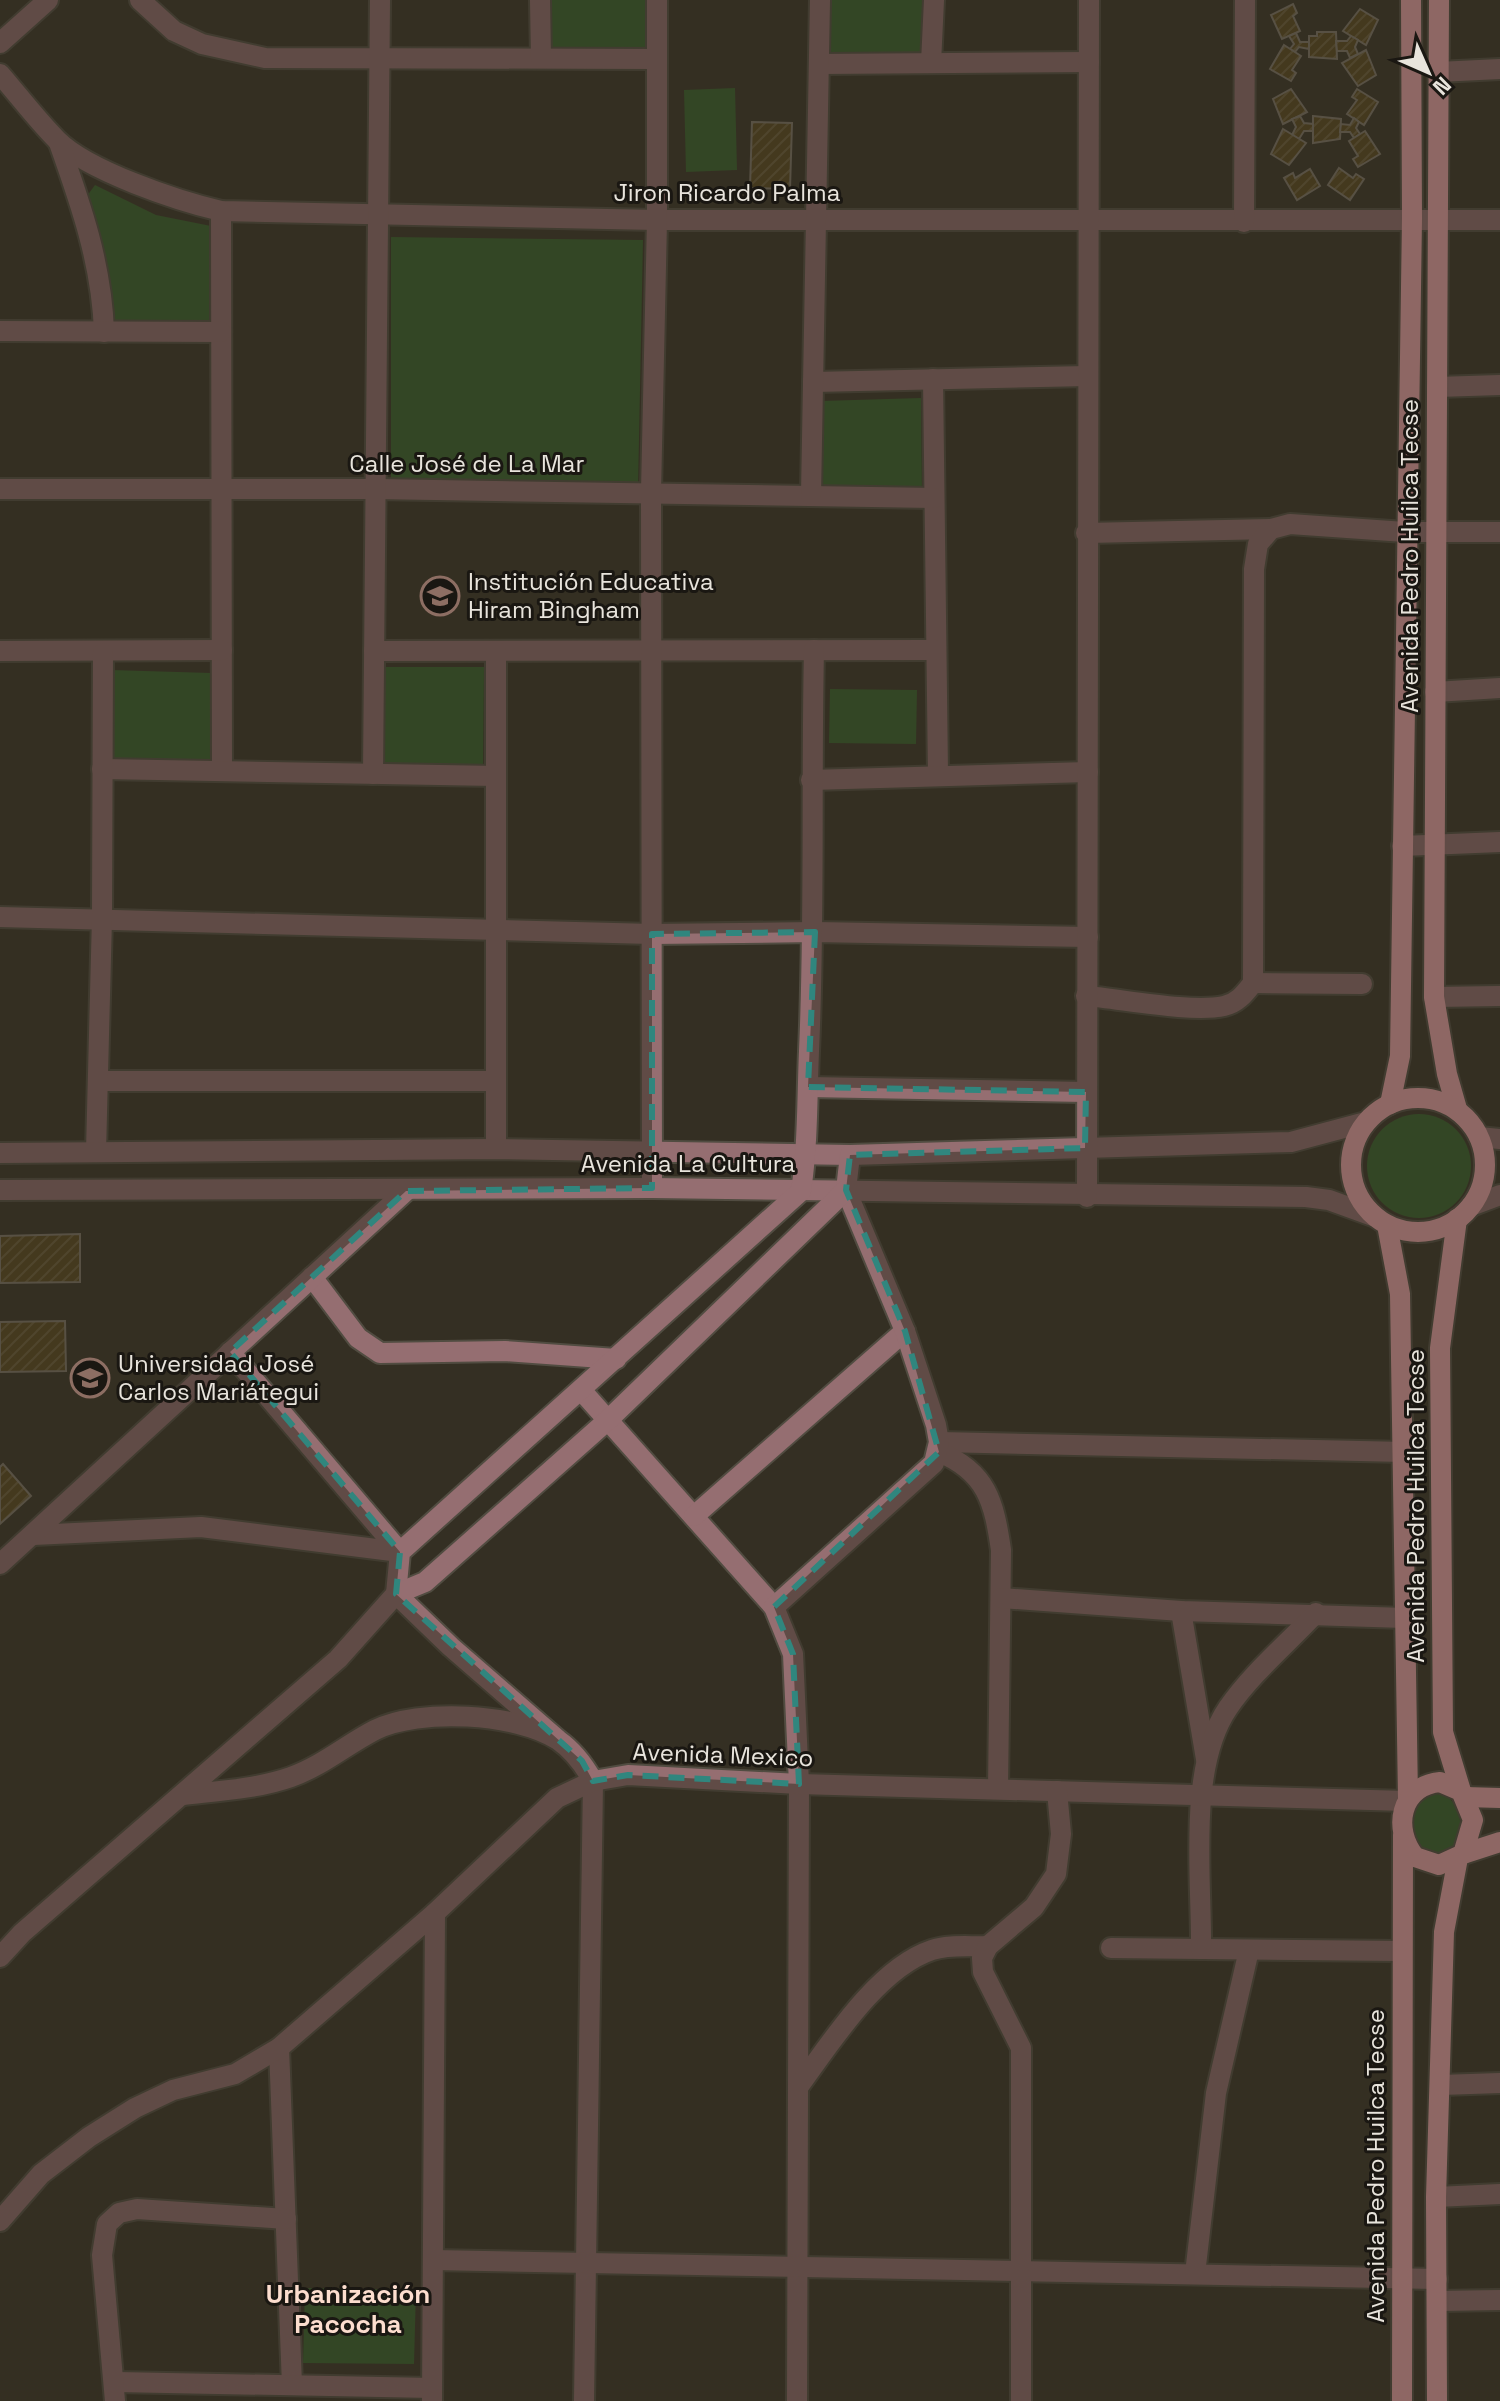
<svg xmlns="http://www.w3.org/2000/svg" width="1500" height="2401" font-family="'Space Grotesk',sans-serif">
  <defs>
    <pattern id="building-hatch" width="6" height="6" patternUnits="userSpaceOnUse" patternTransform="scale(2)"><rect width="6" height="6" fill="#584519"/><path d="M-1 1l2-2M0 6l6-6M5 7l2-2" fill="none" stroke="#70603a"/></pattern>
  </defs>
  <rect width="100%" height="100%" fill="#342f23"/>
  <!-- green -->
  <g fill="#326228">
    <path d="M549,0H647V58L547,57Z"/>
    <path d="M830,0H923L920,60L828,61Z"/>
    <path d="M735,88L737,170L686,172L684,90Z"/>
    <path d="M95,185L156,215L211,226L209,333L109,331L104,258L87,196Z"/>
    <path d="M391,237L643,240L638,489L391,485Z"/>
    <path d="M921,398L922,497L821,495V401Z"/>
    <path d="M381,667H484L483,776L380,773Z"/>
    <path d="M111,670L211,673L210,770H108Z"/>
    <path d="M830,689L917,690L916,744L829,743Z"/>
    <circle cx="1419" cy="1166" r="52"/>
    <path d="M1432,1791C1463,1794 1468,1834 1450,1855H1427C1408,1833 1408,1808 1432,1791Z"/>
    <path d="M305,2288L416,2290L414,2364L303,2363Z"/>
  </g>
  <!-- building -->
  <g fill="url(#building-hatch)" stroke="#80796c" stroke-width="2">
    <path d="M1293,4L1297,13L1293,16L1300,31L1282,39L1271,15Z"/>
    <path d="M1360,9L1378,20L1366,45L1343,31Z"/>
    <path d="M1317,32H1336L1337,59L1309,57V36H1317Z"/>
    <path d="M1296,33L1300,42H1309V49L1299,47L1295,52L1290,49L1294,44L1289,36Z"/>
    <path d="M1351,36L1358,40L1355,47L1358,54L1350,58L1347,51H1337L1336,41H1347Z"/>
    <path d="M1284,45L1301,56L1292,70L1296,73L1291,81L1270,69Z"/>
    <path d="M1366,50L1376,75L1358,86L1342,63Z"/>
    <path d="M1291,89L1307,112L1283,124L1273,99Z"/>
    <path d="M1357,89L1378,102L1364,125L1347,114L1357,100L1352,97Z"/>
    <path d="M1300,116L1304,123L1313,124V131H1304L1299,139L1292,135L1296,127L1292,119Z"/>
    <path d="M1313,116L1341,119L1340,139L1313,143Z"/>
    <path d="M1354,118L1359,122L1356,128L1360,134L1354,138L1350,132H1340L1341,124L1350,125Z"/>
    <path d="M752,122L792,123L790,189L750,188Z"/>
    <path d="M1283,129L1306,143L1289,165L1271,154Z"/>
    <path d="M1365,131L1380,154L1358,167L1353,159L1358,156L1349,141Z"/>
    <path d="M1339,168L1353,178L1356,174L1364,179L1350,200L1328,185Z"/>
    <path d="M1310,169L1320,186L1297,200L1284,178L1293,173L1295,178Z"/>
    <path d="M80,1234V1282L0,1283V1236Z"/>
    <path d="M65,1321L66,1371L0,1372V1322Z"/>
    <path d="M3,1464L31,1496L0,1524V1467Z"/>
  </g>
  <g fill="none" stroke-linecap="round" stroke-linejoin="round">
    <!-- minor casing -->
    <g stroke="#514c41" stroke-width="24">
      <g id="minor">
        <path d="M140,0L174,31L202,44L265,58L657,59"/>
        <path d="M540,0L541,58"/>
        <path d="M0,43L48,0"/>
        <path d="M931,63L934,0"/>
        <path d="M819,64L1089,62"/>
        <path d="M1438,72L1500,69"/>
        <path d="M0,74C19,96 37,120 57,140C88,171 178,201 221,211L657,220H1500"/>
        <path d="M59,143C81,205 102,265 104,332"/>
        <path d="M221,211L222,771"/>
        <path d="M1244,222L1245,0"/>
        <path d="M0,331L221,332"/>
        <path d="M933,379L938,774"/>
        <path d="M813,382L1088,376"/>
        <path d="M1437,387L1500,385"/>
        <path d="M0,489H375L934,498"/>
        <path d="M811,495L820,0"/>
        <path d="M1086,533L1271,529"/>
        <path d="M0,651L222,650"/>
        <path d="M374,651L936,650"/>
        <path d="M1435,692L1500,688"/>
        <path d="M102,769L496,776"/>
        <path d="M373,774L380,0"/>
        <path d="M811,780L1088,772"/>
        <path d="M1402,846L1500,842"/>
        <path d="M0,917L652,934L815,932L1088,937"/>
        <path d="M1253,983L1362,984"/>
        <path d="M1086,996C1122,999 1192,1013 1224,1006C1238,1003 1245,993 1253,983L1254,569L1258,544L1271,529L1290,524L1405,532H1500"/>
        <path d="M1434,997L1500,996"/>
        <path d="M98,1081H496"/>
        <path d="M808,1087L1086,1092"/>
        <path d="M1479,1137L1500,1139"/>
        <path d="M496,1149V651"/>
        <path d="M96,1152L102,917L103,653"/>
        <path d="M0,1153L496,1149L850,1155L1291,1142L1366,1122"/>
        <path d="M652,1188L651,492L657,220V0"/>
        <path d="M0,1190L652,1188L1306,1197L1329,1200L1373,1216"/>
        <path d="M1087,1197L1089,0"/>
        <path d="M1471,1206L1500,1195"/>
        <path d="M312,1277L358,1338L380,1353L505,1351L616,1359"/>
        <path d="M230,1352L400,1552"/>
        <path d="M581,1390L774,1607L793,1654L799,1784L797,2401"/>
        <path d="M939,1442L1405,1452"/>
        <path d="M939,1452C987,1472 994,1502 1001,1550L998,1789"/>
        <path d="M694,1516L905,1331"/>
        <path d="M33,1535L201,1527L400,1552"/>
        <path d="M0,1564L406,1191"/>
        <path d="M1001,1598L1181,1611L1405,1618"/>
        <path d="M774,1607L934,1463L939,1442L936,1425L905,1331L846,1190L850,1155"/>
        <path d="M1181,1611L1206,1759"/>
        <path d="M557,1739L451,1647L396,1594L400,1552L801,1191C808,1144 807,1098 809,1051C815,918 811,784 814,650"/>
        <path d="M183,1795C218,1791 257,1789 291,1777C322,1766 346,1745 375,1730C419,1708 517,1713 558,1740C574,1751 584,1765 593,1781L584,2401"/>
        <path d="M1111,1948L1402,1951"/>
        <path d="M1201,1949C1202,1879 1187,1768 1228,1708C1252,1673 1287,1644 1316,1613"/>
        <path d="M0,1957L22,1933L338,1659L396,1594L425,1582L608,1420L846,1190"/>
        <path d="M279,2048L292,2385"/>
        <path d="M1441,2085L1500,2083"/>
        <path d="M799,2086C832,2041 878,1968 932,1950C949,1944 971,1947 988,1946"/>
        <path d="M1436,2197L1500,2194"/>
        <path d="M0,2221L41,2174L89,2137L135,2108L173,2090L235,2074L279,2048L435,1913L557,1798L593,1781L628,1775L799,1784L1407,1801"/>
        <path d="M433,2260L1437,2279"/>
        <path d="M1195,2274L1216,2093L1249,1950"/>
        <path d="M1437,2301L1500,2300"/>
        <path d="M116,2382L432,2388"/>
        <path d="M115,2401L102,2255L107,2224L119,2213L137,2209L286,2219"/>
        <path d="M432,2401L435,1913"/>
        <path d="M1021,2401V2048L983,1972L982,1958L988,1946L1034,1907L1056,1874L1061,1834L1057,1791"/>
      </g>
    </g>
    <!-- major casing -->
    <g stroke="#514c41" stroke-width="24">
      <g id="major">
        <path d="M1439,0L1434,997L1447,1074L1457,1109"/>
        <circle cx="1418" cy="1165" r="67"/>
        <path d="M1390,1104L1400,1056L1412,218L1411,0"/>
        <path d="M1457,1219L1440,1348L1443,1732L1461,1791"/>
        <path d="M1387,1225L1400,1294L1408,1798"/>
        <path d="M1440,1782L1461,1791L1473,1820L1463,1854L1439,1865L1415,1857C1392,1829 1400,1786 1440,1782Z"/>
        <path d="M1465,1797L1500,1798"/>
        <path d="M1463,1854L1500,1842"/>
        <path d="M1402,2401L1403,1835"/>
        <path d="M1437,2401L1436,2197L1444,1932L1458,1858"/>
      </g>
    </g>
    <!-- minor -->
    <use href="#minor" stroke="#956e71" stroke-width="20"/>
    <!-- major -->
    <use href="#major" stroke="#fbacb3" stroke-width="20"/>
  </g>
  <!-- marked area -->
  <path d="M0 0H1500V2401H0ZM815,932L808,1087L1086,1092L1085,1148L850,1155L846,1190L905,1331L939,1452L774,1607L793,1654L799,1784L628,1775L593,1781L582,1761L396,1594L400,1552L230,1352L406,1191L652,1188V934Z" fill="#342f23" fill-opacity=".55" fill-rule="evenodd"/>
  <path fill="none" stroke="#30867e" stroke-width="6" stroke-dasharray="16 10" stroke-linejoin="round" d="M815,932L808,1087L1086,1092L1085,1148L850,1155L846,1190L905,1331L939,1452L774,1607L793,1654L799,1784L628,1775L593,1781L582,1761L396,1594L400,1552L230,1352L406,1191L652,1188V934Z"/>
  <!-- icons -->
  <defs>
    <g id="school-ring" transform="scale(2)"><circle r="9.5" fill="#1a1712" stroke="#8d6e63" stroke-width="1.5"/><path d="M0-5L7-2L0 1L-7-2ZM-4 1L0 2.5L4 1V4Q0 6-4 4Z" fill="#8d6e63"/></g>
    <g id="university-ring" transform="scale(2)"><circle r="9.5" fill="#1a1712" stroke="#8d6e63" stroke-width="1.5"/><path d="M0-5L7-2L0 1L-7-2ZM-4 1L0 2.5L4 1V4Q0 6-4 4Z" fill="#8d6e63"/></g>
  </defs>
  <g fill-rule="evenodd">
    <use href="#school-ring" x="440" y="596"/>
    <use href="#university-ring" x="90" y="1378"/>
  </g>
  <g text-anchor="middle" stroke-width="6" stroke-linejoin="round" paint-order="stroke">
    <!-- street labels -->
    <g font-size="24" fill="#e8e4dc" stroke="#1a1712">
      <text x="727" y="201">Jiron Ricardo Palma</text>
      <text x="467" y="472">Calle José de La Mar</text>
      <text transform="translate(1410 556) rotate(-90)" y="8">Avenida Pedro Huilca Tecse</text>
      <text x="688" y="1172">Avenida La Cultura</text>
      <text transform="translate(1416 1506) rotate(-90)" y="8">Avenida Pedro Huilca Tecse</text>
      <text transform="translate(723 1755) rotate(2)" y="8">Avenida Mexico</text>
      <text transform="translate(1376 2166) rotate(-90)" y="8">Avenida Pedro Huilca Tecse</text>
    </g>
    <!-- poi labels -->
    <g font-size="24" fill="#e8e4dc" stroke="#1a1712" text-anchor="start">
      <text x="468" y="590">Institución Educativa<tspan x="468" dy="28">Hiram Bingham</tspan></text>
      <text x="118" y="1372">Universidad José<tspan x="118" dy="28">Carlos Mariátegui</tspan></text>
    </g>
    <!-- neighbourhood labels -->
    <g font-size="26" font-weight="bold" fill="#fcddce" stroke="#1a1712">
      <text x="348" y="2303">Urbanización<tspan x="348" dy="30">Pacocha</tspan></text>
    </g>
  </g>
  <!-- north arrow -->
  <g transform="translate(1428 72) rotate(135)" stroke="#1a1712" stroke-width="6" paint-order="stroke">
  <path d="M0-6L14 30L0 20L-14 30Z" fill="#e8e4dc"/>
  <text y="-12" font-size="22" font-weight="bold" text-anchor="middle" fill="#e8e4dc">N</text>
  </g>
</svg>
